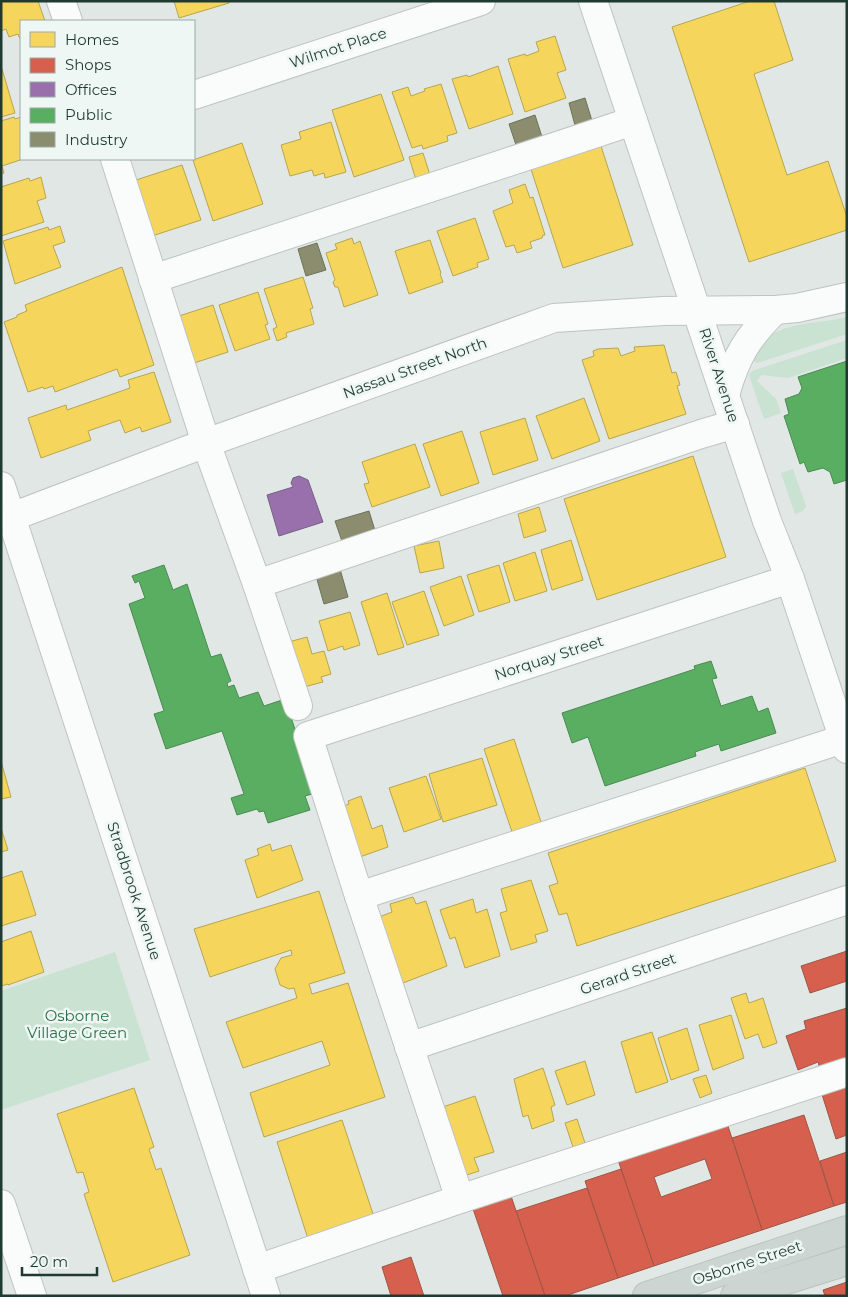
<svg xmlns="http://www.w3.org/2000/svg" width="848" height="1297" font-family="Montserrat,sans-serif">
  <rect width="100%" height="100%" fill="#e1e7e4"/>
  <!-- green -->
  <g fill="#c9e2d1">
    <path d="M847,317V334L757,363L751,358C755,353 758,347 762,342C783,321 820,324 847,317Z"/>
    <path d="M847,340V358L788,378L761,375L757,381L776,399L781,413L764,419L749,375L752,371Z"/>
    <path d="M793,469L806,506L803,511L795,514L781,473Z"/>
    <path d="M115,952L150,1060L1,1110V991Z"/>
  </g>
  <!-- homes -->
  <g fill="#f6d55c" stroke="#b6a650">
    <path d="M1,1H38L45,21H21V39H20L18,34L9,37L6,29L1,31Z"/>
    <path d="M174,1H229V3L179,18Z"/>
    <path d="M750,1H774L793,60L754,74L787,175L828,161L847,217V230L749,262L672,27Z"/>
    <path d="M555,36L566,70L557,73L566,98L525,112L508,59L525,54L526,56L539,51L536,42Z"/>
    <path d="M498,66L513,114L469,129L452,79L467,75L468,77Z"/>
    <path d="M2,69L15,113L1,117V70Z"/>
    <path d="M441,84L457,133L447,136L448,141L423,149L422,145L412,148L392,92L408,87L411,96L425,91L424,89Z"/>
    <path d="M381,94L404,160L354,177L332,110Z"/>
    <path d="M14,117L15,119L21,117V159H23L2,166L4,173L1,174V121Z"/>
    <path d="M331,122L346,172L325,178L324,173L314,176L312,170L290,176L281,145L301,139L299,132Z"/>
    <path d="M599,140L633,245L563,268L529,163Z"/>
    <path d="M242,143L263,204L213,221L193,160Z"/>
    <path d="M423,153L430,175L416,180L409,157Z"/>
    <path d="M182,165L201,220L152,236L133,181Z"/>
    <path d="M41,177L46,198L37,201L44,222L1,236V187L29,178L30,181Z"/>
    <path d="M525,184L530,198L533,197L545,235H543L542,238L530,242L532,248L517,253L514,245L506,247L493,211L513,203L509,190Z"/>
    <path d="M475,218L489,259L477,263L478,267L453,276L437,231Z"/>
    <path d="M60,226L65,242L53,246L61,267L15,284L3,241L48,227L49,230Z"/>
    <path d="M352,238L354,244L360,241L378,295L344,307L338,287H335L333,282L335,280L326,253L337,249L335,244Z"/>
    <path d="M430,240L441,273L440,274L443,282L409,294L395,251Z"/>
    <path d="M122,267L154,365L120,377L117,369L55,392L53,386L44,389L43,387L28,392L4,322L17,317V315L27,311L25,305Z"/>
    <path d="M303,277L313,308L310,309L314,324L286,333L287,337L277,341L273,329L277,327L264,289Z"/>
    <path d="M258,292L268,324L265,325L270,339L235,351L219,305Z"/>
    <path d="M213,305L228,352L194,363L179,316Z"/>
    <path d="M664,345L672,373L676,372L680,385L677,386L686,414L609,439L582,360L594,356L593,351L598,349L618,348L621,356L635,351L634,347Z"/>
    <path d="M154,372L171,422L142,432L140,427L125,433L120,420L88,431L91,440L41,458L28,418L66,405L67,410L130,388L128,380Z"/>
    <path d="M584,398L600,441L552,459L536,416Z"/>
    <path d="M525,418L538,460L493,475L480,432Z"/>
    <path d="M462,431L479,483L441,496L423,444Z"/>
    <path d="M415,444L430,487L372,507L364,484L369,483L362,462Z"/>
    <path d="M693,456L726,557L597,600L564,499Z"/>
    <path d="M539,507L546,531L524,538L518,514Z"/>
    <path d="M571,540L583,580L552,590L541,550Z"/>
    <path d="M439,541L444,568L420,573L414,546Z"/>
    <path d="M535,552L547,591L515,601L503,563Z"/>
    <path d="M499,565L510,602L479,612L467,575Z"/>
    <path d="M461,576L474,615L444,626L430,587Z"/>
    <path d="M424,591L439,635L407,645L392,602Z"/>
    <path d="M387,593L404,647L378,655L361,602Z"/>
    <path d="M350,612L360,645L344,650L343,646L328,651L319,621Z"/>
    <path d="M307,637L312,654L324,651L331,674L321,677L323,682L304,687L285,643Z"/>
    <path d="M514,739L541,822L512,832L484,749Z"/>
    <path d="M482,758L497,805L443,822L429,774Z"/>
    <path d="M1,761L11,797L1,799Z"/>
    <path d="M805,768L836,861L577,946L567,913L559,915L549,886L558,883L548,853Z"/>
    <path d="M426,776L441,819L404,832L389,788Z"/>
    <path d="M361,796L372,829L382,825L388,847L354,859L336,809L349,804L348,801Z"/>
    <path d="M1,828L8,850L1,852Z"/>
    <path d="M270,844L272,851L291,845L303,880L257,898L245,860L259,855L257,849Z"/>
    <path d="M22,871L36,915L1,926V878Z"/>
    <path d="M531,880L548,931L535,935L537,942L511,950L500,913L507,911L501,889Z"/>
    <path d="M319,891L345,973L309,984L312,994L348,983L385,1097L264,1137L250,1093L330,1065L322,1041L243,1068L226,1022L297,998L294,988L289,989L280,985L275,969L281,958L292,955L291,950L210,977L194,929Z"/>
    <path d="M413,897L416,904L426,901L447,966L403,983L379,917L392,912L390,904Z"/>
    <path d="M473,899L476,913L487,909L500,956L465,968L455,937L450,939L440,910Z"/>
    <path d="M31,931L44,972L8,985V984L1,986V942Z"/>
    <path d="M746,993L749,1003L763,998L777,1043L763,1048L758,1034L745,1039L731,998Z"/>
    <path d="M731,1015L744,1058L713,1070L699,1025Z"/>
    <path d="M687,1028L699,1070L671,1080L658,1038Z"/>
    <path d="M652,1032L668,1082L636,1093L621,1042Z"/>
    <path d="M585,1061L595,1095L567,1105L555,1071Z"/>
    <path d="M543,1068L555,1105L551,1107L554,1121L532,1129L528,1115L523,1117L514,1079Z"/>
    <path d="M706,1075L712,1093L700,1098L693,1079Z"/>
    <path d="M134,1088L154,1147L149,1149L156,1170L161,1168L190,1255L113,1282L84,1194L89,1192L83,1172L77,1173L57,1114Z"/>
    <path d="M475,1096L494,1152L474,1158L479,1171L464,1176L440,1108Z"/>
    <path d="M577,1119L585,1143L573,1147L565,1123Z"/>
    <path d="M342,1120L375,1220L309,1242L277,1142Z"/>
  </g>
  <!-- shops -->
  <g fill="#d6604d" stroke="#9f5545" fill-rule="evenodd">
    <path d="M847,951V981L810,993L801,966Z"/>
    <path d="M847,1008V1059L820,1069L818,1062L798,1070L786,1036L806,1029L804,1021Z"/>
    <path d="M847,1080V1135L836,1139L820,1088Z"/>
    <path d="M804,1115L834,1206L762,1230L732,1138Z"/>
    <path d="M726,1120L762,1230L654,1266L617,1157ZM705,1159L712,1179L661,1197L654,1177Z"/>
    <path d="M847,1152V1202L834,1206L820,1161Z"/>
    <path d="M621,1169L654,1266L618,1278L585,1181Z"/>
    <path d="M587,1188L618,1278L565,1296H545L516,1211Z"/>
    <path d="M510,1193L545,1296H503L472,1206Z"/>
    <path d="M411,1257L424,1296H391L382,1267Z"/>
    <path d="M847,1282V1296H825L823,1290Z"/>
  </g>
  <!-- offices -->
  <path fill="#9970ab" stroke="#746087" d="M299,476L308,480L323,522L279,536L267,495L293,487L291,483L293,478Z"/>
  <!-- public -->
  <g fill="#5aae61" stroke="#488b53">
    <path d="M847,361V480L834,484L830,472L823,468L808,472L804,462L800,464L784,416L789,414L785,399L799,394L802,388L798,377Z"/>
    <path d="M164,565L173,590L187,584L211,657L221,654L231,681L227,683L228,687L234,685L239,698L258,692L264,706L285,699L316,793L305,796L310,810L268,823L264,811L259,812L257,809L237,815L231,798L244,794L222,731L166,749L154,714L164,711L129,604L145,598L139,581L135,583L132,576Z"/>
    <path d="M711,661L717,678L712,679L721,706L752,696L758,712L768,708L776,733L721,751L719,744L695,752L696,756L605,786L588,737L572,743L562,713L695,669L694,666Z"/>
  </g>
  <!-- industry -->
  <g fill="#8c8c6e" stroke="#6b735c">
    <path d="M585,98L593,124L576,129L569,103Z"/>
    <path d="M535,115L543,140L517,148L509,124Z"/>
    <path d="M317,243L326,270L306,276L298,249Z"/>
    <path d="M369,511L377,537L344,547L335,521Z"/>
    <path d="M340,569L348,597L324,604L316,576Z"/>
  </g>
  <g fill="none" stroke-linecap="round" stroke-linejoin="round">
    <!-- minor casing -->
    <g stroke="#bec4c1" stroke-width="30">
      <g id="minor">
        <path d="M61,1L68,21"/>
        <path d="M593,1L767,521L790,579L847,749"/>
        <path d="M194,95L481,1"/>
        <path d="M115,159L206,443L257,584L298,706"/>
        <path d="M153,279L633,121"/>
        <path d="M725,395C736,356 747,338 775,310"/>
        <path d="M1,486L266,1296"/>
        <path d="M1,521L206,443L554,318L663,311L775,310L797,308L847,297"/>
        <path d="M257,584L701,434L735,424"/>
        <path d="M359,896L843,739"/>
        <path d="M409,1047L847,900"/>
        <path d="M460,1199L359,896L308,736L790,579"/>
        <path d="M1,1204L32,1296"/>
        <path d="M257,1269L460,1199L847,1072"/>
      </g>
    </g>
    <!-- major casing -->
    <g stroke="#bbc4c1" stroke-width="30">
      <g id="major">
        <path d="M647,1296L847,1230"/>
        <path d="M735,1296L847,1261"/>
      </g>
    </g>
    <!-- minor -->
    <use href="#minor" stroke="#fafbfb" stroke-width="28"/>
    <!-- major -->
    <use href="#major" stroke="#ccd5d2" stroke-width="28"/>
  </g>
  <g text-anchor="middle" stroke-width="5" stroke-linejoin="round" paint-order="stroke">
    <!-- street labels -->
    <g font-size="15" fill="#1f3a33" stroke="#eef7f3">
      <text transform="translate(338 48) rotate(-18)" y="5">Wilmot Place</text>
      <text transform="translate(415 368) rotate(-20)" y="5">Nassau Street North</text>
      <text transform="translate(719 375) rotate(72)" y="5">River Avenue</text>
      <text transform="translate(549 658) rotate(-18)" y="5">Norquay Street</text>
      <text transform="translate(134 891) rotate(72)" y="5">Stradbrook Avenue</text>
      <text transform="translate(628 974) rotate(-19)" y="5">Gerard Street</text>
      <text transform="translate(747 1263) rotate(-18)" y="5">Osborne Street</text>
    </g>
    <!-- park labels -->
    <g font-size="15" fill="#287245" stroke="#eef7f3">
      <text x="77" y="1021">Osborne<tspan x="77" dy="17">Village Green</tspan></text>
    </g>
  </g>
  <!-- border -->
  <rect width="848" height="1297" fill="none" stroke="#1f3a33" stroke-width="5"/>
  <!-- legend -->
  <rect x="20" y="20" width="175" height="140" fill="#eef7f3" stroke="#9baba6"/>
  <rect x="30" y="32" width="25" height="15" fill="#f6d55c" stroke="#9baba6"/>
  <text x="65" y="45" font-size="15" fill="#1f3a33">Homes</text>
  <rect x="30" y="58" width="25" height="15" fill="#d6604d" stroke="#9baba6"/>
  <text x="65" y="70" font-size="15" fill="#1f3a33">Shops</text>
  <rect x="30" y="82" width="25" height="15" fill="#9970ab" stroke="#9baba6"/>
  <text x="65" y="95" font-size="15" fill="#1f3a33">Offices</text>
  <rect x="30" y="108" width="25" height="15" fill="#5aae61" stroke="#9baba6"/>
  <text x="65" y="120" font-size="15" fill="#1f3a33">Public</text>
  <rect x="30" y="132" width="25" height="15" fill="#8c8c6e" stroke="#9baba6"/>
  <text x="65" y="145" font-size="15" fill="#1f3a33">Industry</text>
  <!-- scale -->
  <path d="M22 1267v8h75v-8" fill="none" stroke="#1f3a33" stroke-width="2.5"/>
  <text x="30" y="1267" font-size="15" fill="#1f3a33" stroke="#eef7f3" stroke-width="4" paint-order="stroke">20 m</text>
</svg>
